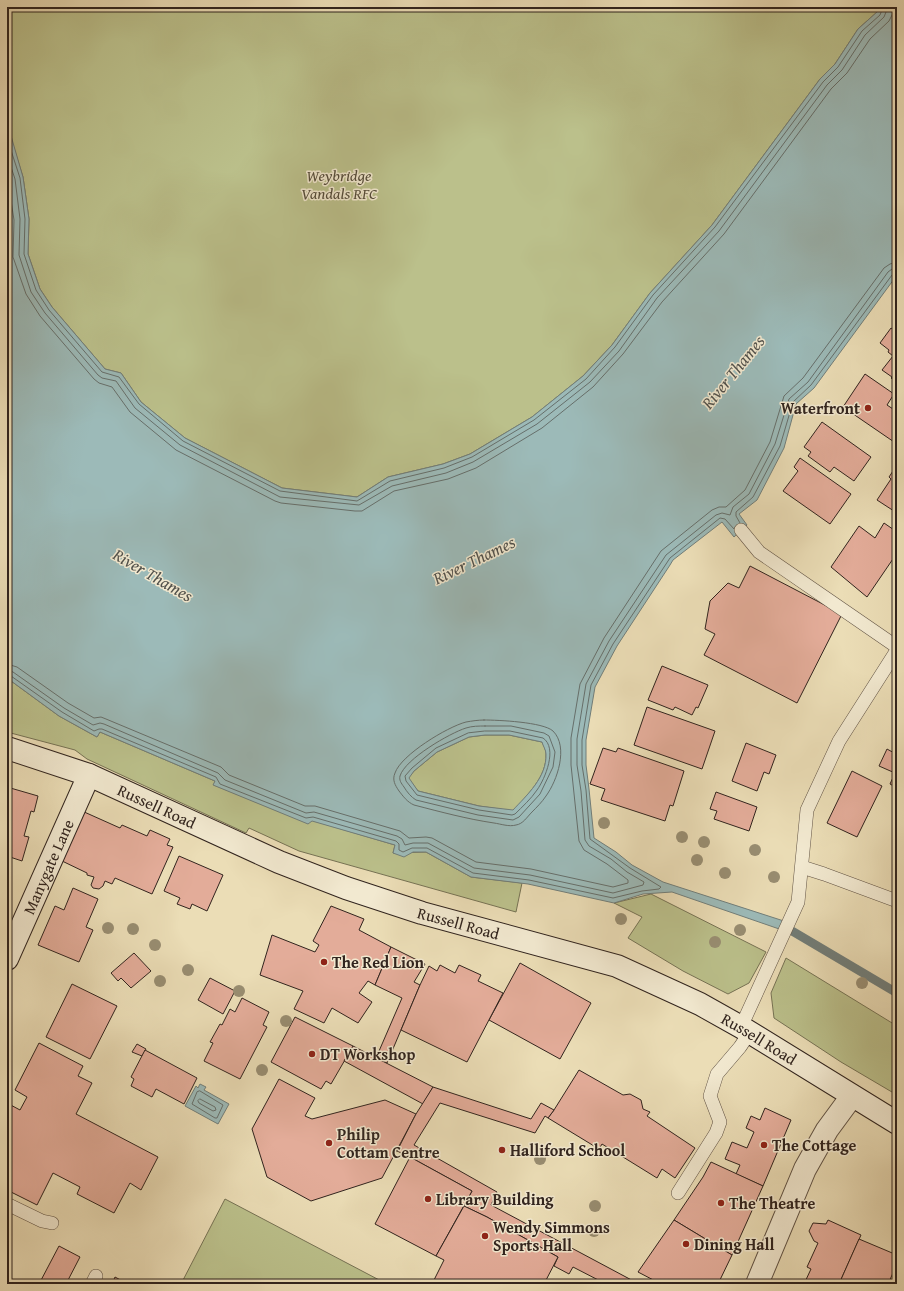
<svg xmlns="http://www.w3.org/2000/svg" width="904" height="1291" font-family="'Gentium Book Plus',serif">
  <rect width="100%" height="100%" fill="#ebddb6"/>
  <filter id="stains"><feTurbulence type="fractalNoise" baseFrequency=".005" numOctaves="4"/><feColorMatrix values="0 0 0 0 .2 0 0 0 0 .09 0 0 0 0 .02 0 0 0 .5 -.17"/></filter>
  <radialGradient id="worn" r=".72"><stop offset=".6" stop-color="#630" stop-opacity="0"/><stop offset="1" stop-color="#630" stop-opacity=".3"/></radialGradient>
  <!-- green -->
  <g fill="#bbc08b" stroke="#767254">
    <path d="M7,7H880L877,12L858,29L835,64L820,79L712,225L650,293L612,345L583,376L532,417L470,454L443,464L388,477L357,497L282,488L185,438L141,402L121,373L105,369L52,307L40,289L28,254L29,219L23,177L7,126Z"/>
    <path d="M7,678L59,716L97,737L100,732L215,781L214,785L308,823L311,820L395,845L393,853L426,852L471,877L522,883L516,912L299,851L249,828L246,833L87,759L75,750L7,732Z"/>
    <path d="M485,735H509L542,742C544,746 546,750 546,754C547,777 527,795 513,811L479,806L418,791L408,778L414,771L437,752L469,737Z"/>
    <path d="M651,894L766,952L749,983L728,994L683,971L628,938L642,917L614,903Z"/>
    <path d="M786,958L897,1026V1095L841,1062L774,1018L771,993Z"/>
    <path d="M225,1199L383,1282L382,1284H181Z"/>
  </g>
  <!-- water -->
  <g fill="#9cbab8" stroke="#717e7a" fill-rule="evenodd">
    <path d="M880,7H897V275L814,388L796,404L784,448L757,500L739,514L747,525L734,537L722,522L673,560L670,565L617,646L595,687L586,740V765L589,789L594,838L616,852L632,865L663,882L790,923L785,931L672,892L643,894L614,903L528,884L471,877L426,852H413L404,857L393,853L395,845L312,821L308,824L213,785L215,781L100,732L97,737L59,716L7,678V122L23,177L29,219L28,254L40,289L52,307L105,369L121,373L141,402L185,438L282,488L357,497L388,477L443,464L470,454L532,417L583,376L612,345L650,293L712,225L820,79L835,64L858,29L877,12ZM485,735H509L542,742C543,746 546,750 546,754C547,777 527,795 513,810L479,806L418,791L409,778L414,771L437,752L469,737Z"/>
    <path d="M200,1084L206,1087L204,1090L229,1104L218,1124L185,1106L196,1086L198,1088Z"/>
  </g>
  <g fill="none" stroke-linecap="round" stroke-linejoin="round">
    <!-- shore -->
    <g stroke="#666f6b" stroke-width="1">
      <path d="M7,138L20,178L25,219L24,254L36,290L49,310L102,372L119,377L139,404L183,441L280,491L357,501L390,481L444,468L472,457L534,420L586,379L615,347L653,295L715,227L823,82L838,67L862,31L880,15L883,7"/>
      <path d="M7,155L15,179L20,219L19,255L31,292L45,313L98,375L102,378L116,381L135,408L180,445L280,497L359,505L392,486L446,473L473,462L537,424L590,382L619,351L657,298L719,231L827,85L842,70L865,35L884,17L888,7"/>
      <path d="M7,175L14,220L13,257L26,294L40,316L94,379L99,383L112,387L130,412L176,450L275,501L281,503L355,511H362L394,491L448,479L476,468L542,428L593,387L623,354L662,302L724,234L831,89L847,73L870,39L889,21L893,13L894,7"/>
      <path d="M740,523L736,516V512L753,497L780,446L793,402L811,385L892,275L897,273"/>
      <path d="M7,664L17,667L68,703L94,718L101,717L106,719L221,767L229,775L305,806H315L400,831L409,838L426,837L432,838L476,862L531,869L613,887L628,883V880L607,864L584,850L579,841L571,765V738L580,684L604,638L661,551L712,510L719,507H726L745,490L770,442L784,396L803,378L884,268L890,264L897,262"/>
      <path d="M7,670L13,672L64,708L93,725L100,723L104,724L218,773L225,780L306,813L314,812L397,836L402,839L405,845L413,843H428L474,868L530,875L613,893L643,885L644,882L627,872L611,859L589,846L585,840L581,791L577,765V739L586,684L609,641L666,555L716,515L722,513L730,515L733,507L749,494L775,444L789,399L808,382L888,272L892,269L897,268"/>
      <path d="M7,675L11,676L62,712L94,731L99,729H102L216,777L220,784L306,818L313,817L396,841L399,844V850L403,852L412,848H427L473,873L529,880L613,898L642,891L659,889L661,887L630,868L590,839L586,790L582,765V740L591,685L613,644L670,558L720,518L725,519L734,529"/>
      <path d="M484,720C498,720 543,722 553,731C569,747 557,781 546,796C542,802 537,807 532,812C527,817 523,824 516,825C509,827 501,824 494,823C467,819 441,812 414,805C407,802 403,796 399,791C395,785 392,780 395,773C401,755 447,727 466,722C472,721 478,720 484,720Z"/>
      <path d="M485,726H511L544,733L549,736L555,752L553,767L540,794L519,817L513,820L478,815L416,800C411,797 407,792 404,787C401,783 399,780 400,776C405,759 450,733 466,728C472,726 479,726 485,726Z"/>
      <path d="M485,731H510L543,738C558,748 545,779 537,790C531,799 522,807 515,814L512,815L479,810L417,795L406,781L405,776L412,768L436,748L468,733Z"/>
      <path d="M200,1091L223,1105L217,1118H215L192,1104L197,1092Z"/>
      <path d="M200,1099L215,1107L216,1110L213,1111L199,1103L198,1101Z"/>
    </g>
    <!-- stream -->
    <path stroke="#717e7a" stroke-width="9" d="M787,928L897,993"/>
  </g>
  <!-- building -->
  <g fill="#e3ac99" stroke="#31241e">
    <path d="M891,328L897,332V383L891,378L892,377L882,370L893,356L888,352L889,350L880,343Z"/>
    <path d="M865,374L894,394L887,405L896,411L897,409V444L843,407Z"/>
    <path d="M822,422L871,457L854,481L834,467L830,472L808,456L811,452L804,447Z"/>
    <path d="M800,458L851,494L830,524L783,491L798,471L794,467Z"/>
    <path d="M897,465V513L877,500L891,479L889,477Z"/>
    <path d="M884,523L897,532V553L867,597L831,567L859,526L875,538Z"/>
    <path d="M750,566L842,614L797,703L704,655L715,634L705,629L710,601L728,583L739,588Z"/>
    <path d="M662,666L708,685L698,708L696,707L692,715L675,707L673,710L648,700Z"/>
    <path d="M647,707L715,731L702,769L634,745Z"/>
    <path d="M746,743L776,755L769,774L764,772L757,791L732,781Z"/>
    <path d="M603,748L616,752L618,748L684,771L673,806L670,805L665,821L601,800L605,789L590,784Z"/>
    <path d="M887,749L896,754L897,751V788L890,784L895,773L879,766Z"/>
    <path d="M852,771L882,786L857,837L827,823Z"/>
    <path d="M7,787L38,796L34,812L31,811L24,836L29,837L22,861L7,856Z"/>
    <path d="M716,792L757,807L749,831L714,819L717,811L710,809Z"/>
    <path d="M82,811L120,828L122,825L147,836L150,830L170,839L167,845L173,847L152,894L115,878L112,884L105,881L103,886L99,889L93,888L91,885L94,877L87,875V873L60,860Z"/>
    <path d="M179,856L223,875L207,911L192,904L190,909L177,904L180,898L164,891Z"/>
    <path d="M73,888L98,899L86,927L93,930L79,962L38,945L55,906L64,910Z"/>
    <path d="M331,906L364,919L359,930L391,947L375,985L368,981L359,993L372,1002L358,1023L332,1008L324,1023L294,1009L303,991L260,975L272,935L315,952L319,945L313,941Z"/>
    <path d="M391,947L425,964L414,982L420,985L387,1063L376,1058L402,998L375,985Z"/>
    <path d="M134,953L151,971L131,988L121,978L118,981L111,973Z"/>
    <path d="M520,963L591,1003L560,1059L489,1020Z"/>
    <path d="M440,965L455,973L459,965L481,975L478,981L503,993L467,1062L401,1030L420,985L429,966L437,971Z"/>
    <path d="M210,978L235,991L223,1014L198,1000Z"/>
    <path d="M72,984L117,1006L90,1059L46,1037Z"/>
    <path d="M242,998L269,1012L263,1025L267,1027L240,1079L204,1061L213,1043L210,1042L220,1024L222,1025L230,1009L235,1012Z"/>
    <path d="M295,1017L353,1046L331,1084L326,1081L321,1089L271,1062Z"/>
    <path d="M39,1043L83,1066L78,1076L92,1083L76,1114L158,1157L141,1190L130,1183L114,1213L77,1194L80,1187L53,1173L37,1205L7,1190V1103L20,1110L27,1097L15,1090Z"/>
    <path d="M137,1044L146,1049L142,1056L132,1052Z"/>
    <path d="M353,1046L433,1087L423,1104L344,1061Z"/>
    <path d="M145,1050L197,1078L184,1104L156,1089L152,1097L131,1086L134,1079L131,1077Z"/>
    <path d="M579,1070L623,1095L630,1094L641,1100L643,1109L650,1112L647,1116L695,1148L675,1178L662,1169L657,1178L602,1144L599,1149L548,1118L554,1110Z"/>
    <path d="M279,1079L315,1098L305,1116L312,1119L385,1100L416,1114L382,1178L311,1201L267,1177L252,1129Z"/>
    <path d="M433,1087L531,1119L541,1103L554,1110L548,1118L545,1116L535,1133L440,1103L414,1145L497,1192L491,1205L639,1284H606L573,1267L569,1274L554,1266L558,1257L487,1217L464,1206L472,1191L410,1157L397,1151L416,1114Z"/>
    <path d="M765,1108L791,1120L763,1186L736,1174L740,1165L725,1159L732,1142L747,1148L754,1132L746,1128L751,1116L760,1120Z"/>
    <path d="M410,1157L472,1191L436,1256L375,1224Z"/>
    <path d="M711,1162L763,1186L732,1255L674,1220L703,1177Z"/>
    <path d="M464,1206L487,1217L558,1257L544,1284H432L444,1260L436,1256Z"/>
    <path d="M674,1220L732,1255L718,1284H661L638,1272Z"/>
    <path d="M828,1220L861,1235L839,1284H804L811,1269L807,1267L818,1243L814,1241L809,1231L813,1223L826,1224Z"/>
    <path d="M859,1239L897,1255V1264L888,1284H839Z"/>
    <path d="M59,1246L80,1257L66,1284H39Z"/>
    <path d="M115,1277L128,1284H112Z"/>
  </g>
  <g fill="none" stroke-linecap="round" stroke-linejoin="round">
    <!-- lane casing -->
    <g stroke="#605244" stroke-width="14">
      <g id="lane">
        <path d="M741,530L759,552L897,647"/>
        <path d="M802,867L824,874L897,901"/>
        <path d="M741,1027L798,902L807,810L839,741L897,650"/>
        <path d="M678,1193L716,1133L720,1122L710,1096L717,1074L740,1047L750,1032"/>
        <path d="M7,1204L42,1221L52,1223"/>
        <path d="M92,1284L96,1276"/>
      </g>
    </g>
    <!-- street casing -->
    <g stroke="#605244" stroke-width="24">
      <path id="street" d="M757,1284L805,1169L827,1130L852,1096"/>
    </g>
    <!-- secondary casing -->
    <g stroke="#31241e" stroke-width="24">
      <g id="secondary">
        <path id="s1" d="M7,748L89,775L279,862L346,888L422,913L617,966L700,1004L741,1027L897,1123"/>
        <path id="s2" d="M7,959L89,775"/>
      </g>
    </g>
    <!-- lane -->
    <use href="#lane" stroke="#f2e9d0" stroke-width="13"/>
    <!-- street -->
    <use href="#street" stroke="#f2e9d0" stroke-width="22"/>
    <!-- secondary -->
    <use href="#secondary" stroke="#f2e9d0" stroke-width="22"/>
  </g>
  <!-- trees -->
  <g fill="#988d71">
    <circle cx="604" cy="823" r="6"/>
    <circle cx="682" cy="837" r="6"/>
    <circle cx="704" cy="842" r="6"/>
    <circle cx="755" cy="850" r="6"/>
    <circle cx="697" cy="860" r="6"/>
    <circle cx="725" cy="873" r="6"/>
    <circle cx="774" cy="877" r="6"/>
    <circle cx="621" cy="919" r="6"/>
    <circle cx="108" cy="928" r="6"/>
    <circle cx="133" cy="929" r="6"/>
    <circle cx="740" cy="930" r="6"/>
    <circle cx="715" cy="942" r="6"/>
    <circle cx="155" cy="945" r="6"/>
    <circle cx="188" cy="970" r="6"/>
    <circle cx="160" cy="981" r="6"/>
    <circle cx="862" cy="983" r="6"/>
    <circle cx="239" cy="991" r="6"/>
    <circle cx="286" cy="1021" r="6"/>
    <circle cx="262" cy="1070" r="6"/>
    <circle cx="540" cy="1159" r="6"/>
    <circle cx="595" cy="1206" r="6"/>
    <circle cx="594" cy="1231" r="6"/>
  </g>
  <!-- markers -->
  <g fill="#8f2418" stroke="#f2e9d0" stroke-width="1.5">
    <circle cx="868" cy="408" r="4"/>
    <circle cx="324" cy="962" r="4"/>
    <circle cx="312" cy="1054" r="4"/>
    <circle cx="329" cy="1143" r="4"/>
    <circle cx="764" cy="1145" r="4"/>
    <circle cx="502" cy="1150" r="4"/>
    <circle cx="428" cy="1199" r="4"/>
    <circle cx="721" cy="1203" r="4"/>
    <circle cx="485" cy="1236" r="4"/>
    <circle cx="686" cy="1244" r="4"/>
  </g>
  <g text-anchor="middle" stroke-width="3" stroke-linejoin="round" paint-order="stroke">
    <!-- park labels -->
    <g font-size="16" font-style="italic" fill="#544b39" stroke="#f2e9d0">
      <text x="339" y="181">Weybridge<tspan x="339" dy="18">Vandals RFC</tspan></text>
    </g>
    <!-- poi labels -->
    <g font-size="16" font-weight="bold" fill="#31241e" stroke="#f2e9d0" text-anchor="start">
      <text x="860" y="414" text-anchor="end">Waterfront</text>
      <text x="332" y="968">The Red Lion</text>
      <text x="320" y="1060">DT Workshop</text>
      <text x="337" y="1140">Philip<tspan x="337" dy="18">Cottam Centre</tspan></text>
      <text x="772" y="1151">The Cottage</text>
      <text x="510" y="1156">Halliford School</text>
      <text x="436" y="1205">Library Building</text>
      <text x="729" y="1209">The Theatre</text>
      <text x="493" y="1233">Wendy Simmons<tspan x="493" dy="18">Sports Hall</tspan></text>
      <text x="694" y="1250">Dining Hall</text>
    </g>
    <!-- street labels -->
    <g font-size="16" fill="#31241e" stroke="#f2e9d0">
      <text dy="6" stroke="none"><textPath href="#s1" startOffset="161">Russell Road</textPath></text>
      <text dy="6" stroke="none"><textPath href="#s2" startOffset="101">Manygate Lane</textPath></text>
      <text dy="6" stroke="none"><textPath href="#s1" startOffset="485">Russell Road</textPath></text>
      <text dy="6" stroke="none"><textPath href="#s1" startOffset="809">Russell Road</textPath></text>
    </g>
    <!-- water labels -->
    <g font-size="17" font-style="italic" fill="#51514c" stroke="#f2e9d0">
      <text transform="translate(733 372) rotate(-51)" y="6">River Thames</text>
      <text transform="translate(474 560) rotate(-26)" y="6">River Thames</text>
      <text transform="translate(153 575) rotate(30)" y="6">River Thames</text>
    </g>
  </g>
  <!-- margin -->
  <rect width="904" height="1291" fill="none" stroke="#ebddb6" stroke-width="24"/>
  <rect x="8" y="8" width="888" height="1275" fill="none" stroke="#31241e" stroke-width="2"/>
  <rect x="12" y="12" width="880" height="1267" fill="none" stroke="#31241e"/>
  <rect width="100%" height="100%" filter="url(#stains)"/>
  <rect width="100%" height="100%" fill="url(#worn)"/>
</svg>
